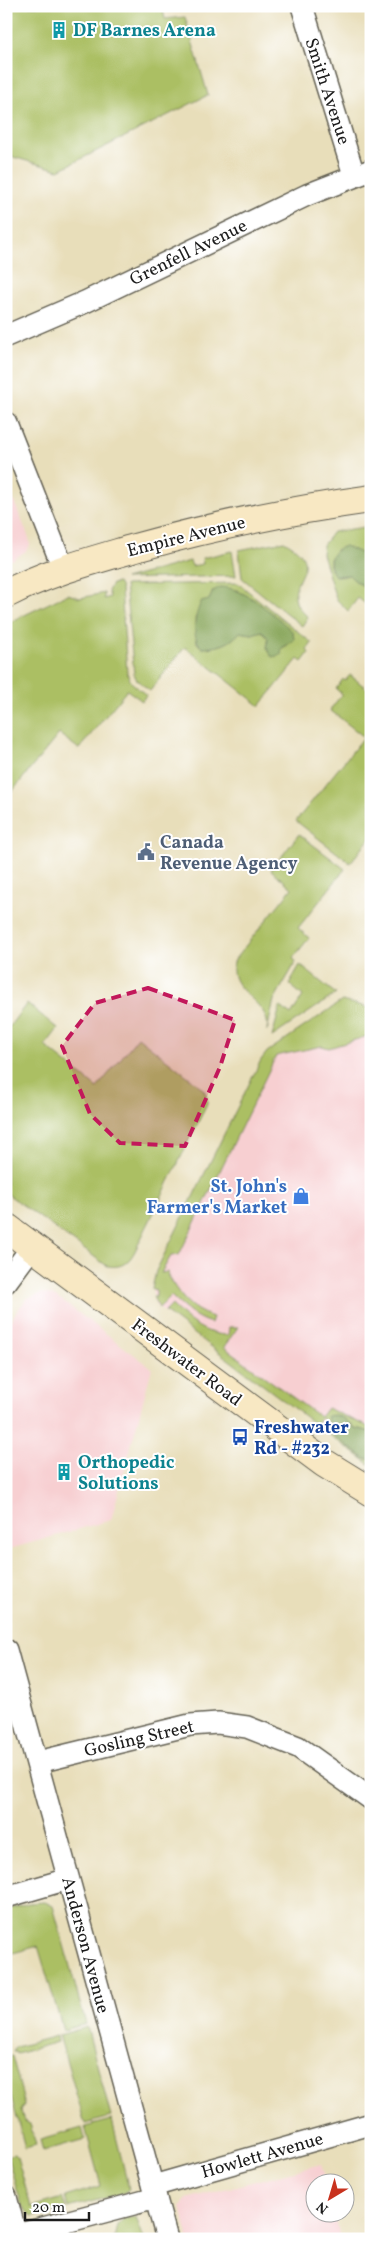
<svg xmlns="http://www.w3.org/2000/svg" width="377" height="2245" font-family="Vollkorn,serif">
  <rect width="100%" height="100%" fill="#fff"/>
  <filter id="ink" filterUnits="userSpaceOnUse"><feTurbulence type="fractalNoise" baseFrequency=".02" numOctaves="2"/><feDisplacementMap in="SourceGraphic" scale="10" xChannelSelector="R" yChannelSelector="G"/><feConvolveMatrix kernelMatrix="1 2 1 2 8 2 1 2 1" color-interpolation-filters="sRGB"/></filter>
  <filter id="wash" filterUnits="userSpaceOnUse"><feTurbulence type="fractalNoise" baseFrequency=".0096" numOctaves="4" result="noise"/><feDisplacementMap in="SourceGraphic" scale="20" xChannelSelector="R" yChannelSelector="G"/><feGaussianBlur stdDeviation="1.12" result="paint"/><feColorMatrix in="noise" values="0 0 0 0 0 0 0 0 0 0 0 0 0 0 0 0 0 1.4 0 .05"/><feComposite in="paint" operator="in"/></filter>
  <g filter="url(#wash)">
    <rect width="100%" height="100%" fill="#e8deba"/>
    <!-- built -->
    <g fill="#f7cfd1">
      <path d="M6,482L29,538L30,545L26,551L12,560L6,559Z"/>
      <path d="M371,1024V1465L156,1306L152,1289L156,1271L261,1060Z"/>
      <path d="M42,1293L52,1295L61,1300L152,1368L111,1520L6,1550V1326L26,1299Z"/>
      <path d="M321,2164L326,2182H314V2212L335,2213L340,2239H188L181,2206L186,2199Z"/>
    </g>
    <!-- green -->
    <g fill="#abbf64" stroke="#646e40" fill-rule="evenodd">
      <path d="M6,6H162L165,19L185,17L208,95L59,170L6,155Z"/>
      <path d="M371,526V552L363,554L337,549L330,559V569L341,577L349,575C363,590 371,583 371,608L358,598L348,611L336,599L322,554L323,545L333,532Z"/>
      <path d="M284,541C326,564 289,576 296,602C298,608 304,613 308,617L302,626L242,578L239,550Z"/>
      <path d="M232,551L236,576L125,579L190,561L192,566L203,564L202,558Z"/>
      <path d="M118,583L121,588L127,673L131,682L146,695L142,701L127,690L79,749L59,734L6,799V624L68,594L80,598L104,593V599L110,597L108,591L112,584Z"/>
      <path d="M238,583L312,643L307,650L309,653L302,662L298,659L260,706L185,647L150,691L137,680L134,674L125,585ZM237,590L281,621L288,645L282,648L268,638L262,631L252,634L240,632C229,645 218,647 202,648L197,643L195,618L209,600L213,591Z"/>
      <path d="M350,675L371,692V837L350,863L296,821L364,737L330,710L342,694L336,689L343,679L345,681Z"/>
      <path d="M299,834L345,869L298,928L309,938L293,958L296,962L274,1000L267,1031C273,999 222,993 235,959L292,888L271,870Z"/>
      <path d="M300,965L336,994L272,1037L280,1007L291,1015L303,996L289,984Z"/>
      <path d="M342,1001L371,1008V1035L329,1048L322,1046L276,1056L179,1255L171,1256L161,1273L167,1272C177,1294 190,1310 213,1317L211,1323C194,1318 184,1308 171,1296L159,1308L153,1297H156V1290L152,1289L156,1271L261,1060L267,1052Z"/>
      <path d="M27,1003L58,1029L45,1046L97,1088L138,1037L195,1082C203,1088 208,1093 207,1104L135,1251C128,1264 121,1268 107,1266L6,1193V1031Z"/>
      <path d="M172,1305C188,1321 205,1335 228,1335L229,1327H238L224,1347L320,1417L327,1408L371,1428V1432L355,1428L352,1424L328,1421L332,1426V1434L364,1458L371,1460V1465L324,1431L329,1424L321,1418L315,1424L165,1312Z"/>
      <path d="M45,1902L53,1906L86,2024L63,2030L38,1946L6,1955V1910L29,1903Z"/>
      <path d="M87,2027L111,2117L85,2124L59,2035Z"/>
      <path d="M56,2036L57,2042L17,2054L16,2052H13L16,2047Z"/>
      <path d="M12,2056L25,2105L21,2111L24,2121L30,2124L36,2145L25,2148L6,2078V2058Z"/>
      <path d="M112,2120L129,2189L124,2193L68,2208L65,2197L101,2186L85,2127Z"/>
      <path d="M82,2128L85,2139L43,2151L40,2140Z"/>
      <path d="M14,2154L17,2157L31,2207L62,2198L66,2208L33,2216L28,2213L22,2206L7,2156Z"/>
      <path d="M126,2217H136L144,2239H114L117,2225Z"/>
    </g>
    <!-- forest -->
    <g fill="#88a65a" stroke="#52613b">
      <path d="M345,546L363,554L371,552V593C365,585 356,583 349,575L335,576C326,563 330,551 345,546Z"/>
      <path d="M220,587C245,587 275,616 293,632L294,640L282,648L281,655L272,657L267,648L268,638L262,631L252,634L240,632C229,645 218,647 202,648C190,635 195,616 201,602L209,600L213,591Z"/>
      <path d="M335,1415L343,1418L355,1428L371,1432V1460L364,1458L332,1434V1426L328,1421L327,1416Z"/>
    </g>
  </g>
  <g filter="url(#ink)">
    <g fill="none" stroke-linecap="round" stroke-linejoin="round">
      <!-- street casing -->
      <g stroke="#636053" stroke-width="24">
        <g id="street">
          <path d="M302,6L354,175"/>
          <path d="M6,336L85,302L307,195L371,170"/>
          <path d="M6,423L63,568"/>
          <path d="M6,1282L32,1247"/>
          <path d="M6,1650L167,2239"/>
          <path d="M38,1762L190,1725L218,1723L247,1727L298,1747L371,1799"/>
          <path d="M6,1897L68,1879"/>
          <path d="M153,2186L371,2124"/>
          <path d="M6,2197L17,2239"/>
          <path d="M17,2235L156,2198"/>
        </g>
      </g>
      <!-- secondary casing -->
      <g stroke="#636053" stroke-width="30">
        <g id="secondary">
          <path d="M6,594C48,572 91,561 135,548C213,526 291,510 371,499"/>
          <path d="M6,1227L324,1463L371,1492"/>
        </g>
      </g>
      <!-- street -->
      <use href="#street" stroke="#fff" stroke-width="21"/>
      <!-- secondary -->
      <use href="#secondary" stroke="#f8e8c3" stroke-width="28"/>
    </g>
  </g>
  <!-- marked area -->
  <path fill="#c2185b" fill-opacity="0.2" stroke="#c2185b" stroke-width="4" stroke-dasharray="10 6" stroke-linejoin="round" d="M148,988L235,1020L220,1067L185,1146L120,1143L90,1114L62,1046L95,1003Z"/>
  <!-- icons -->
  <defs>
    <g id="building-bare" transform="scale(1.35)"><path d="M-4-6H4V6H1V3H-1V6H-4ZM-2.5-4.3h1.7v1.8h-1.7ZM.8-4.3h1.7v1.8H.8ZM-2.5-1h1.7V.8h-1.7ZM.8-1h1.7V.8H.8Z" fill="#0f9aa8" stroke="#fff" stroke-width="2.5" paint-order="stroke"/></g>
    <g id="civic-bare" transform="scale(1.35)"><path d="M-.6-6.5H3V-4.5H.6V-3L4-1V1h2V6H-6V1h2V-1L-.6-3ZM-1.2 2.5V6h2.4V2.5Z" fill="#5c6f8a" stroke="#fff" stroke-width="2.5" paint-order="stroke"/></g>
    <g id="shop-bare" transform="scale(1.35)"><path d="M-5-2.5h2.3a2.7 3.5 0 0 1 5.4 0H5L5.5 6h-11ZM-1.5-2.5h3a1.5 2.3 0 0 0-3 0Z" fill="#3f7fe0" stroke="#fff" stroke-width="2.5" paint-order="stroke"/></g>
    <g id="bus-bare" transform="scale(1.35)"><path d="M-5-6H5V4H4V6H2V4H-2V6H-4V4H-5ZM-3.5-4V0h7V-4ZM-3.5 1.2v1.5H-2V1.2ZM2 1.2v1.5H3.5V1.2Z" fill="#1a4fb4" stroke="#fff" stroke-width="2.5" paint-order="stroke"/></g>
  </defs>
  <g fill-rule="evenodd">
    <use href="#building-bare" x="59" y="30"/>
    <use href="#civic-bare" x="146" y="852"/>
    <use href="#shop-bare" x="301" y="1196"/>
    <use href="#bus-bare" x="240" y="1437"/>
    <use href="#building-bare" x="64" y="1472"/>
  </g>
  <g text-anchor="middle" stroke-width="4" stroke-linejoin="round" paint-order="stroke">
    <!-- culture labels -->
    <g font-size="18" font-weight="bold" fill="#0d838f" stroke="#fff" text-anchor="start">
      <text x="73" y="36">DF Barnes Arena</text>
      <text x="78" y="1468">Orthopedic<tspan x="78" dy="21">Solutions</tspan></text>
    </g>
    <!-- street labels -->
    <g font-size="18" fill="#1c1c1c" stroke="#fff">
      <text transform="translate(328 91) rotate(72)" y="6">Smith Avenue</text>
      <text transform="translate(188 252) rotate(-26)" y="6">Grenfell Avenue</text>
      <text transform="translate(186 536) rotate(-14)" y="6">Empire Avenue</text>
      <text transform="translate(187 1362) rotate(37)" y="6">Freshwater Road</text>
      <text transform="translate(139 1738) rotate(-13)" y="6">Gosling Street</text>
      <text transform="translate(86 1945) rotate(75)" y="6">Anderson Avenue</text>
      <text transform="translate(262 2155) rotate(-16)" y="6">Howlett Avenue</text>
    </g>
    <!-- service labels -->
    <g font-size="18" font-weight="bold" fill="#4e5e75" stroke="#fff" text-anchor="start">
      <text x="160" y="848">Canada<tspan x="160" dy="21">Revenue Agency</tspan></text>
    </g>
    <!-- shop labels -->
    <g font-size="18" font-weight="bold" fill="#366cbe" stroke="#fff" text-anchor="end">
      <text x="287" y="1192">St. John's<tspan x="287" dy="21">Farmer's Market</tspan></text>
    </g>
    <!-- transit labels -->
    <g font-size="18" font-weight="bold" fill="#164399" stroke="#fff" text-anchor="start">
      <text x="254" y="1433">Freshwater<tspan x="254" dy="21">Rd - #232</tspan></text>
    </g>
  </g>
  <!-- margin -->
  <rect width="377" height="2245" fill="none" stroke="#fff" stroke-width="25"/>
  <!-- north arrow -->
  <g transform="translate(330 2198) rotate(218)"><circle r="24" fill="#ffffff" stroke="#a4a4a4"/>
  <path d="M0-4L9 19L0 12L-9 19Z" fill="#c8321e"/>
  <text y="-8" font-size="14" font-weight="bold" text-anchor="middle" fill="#1c1c1c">N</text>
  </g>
  <!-- scale -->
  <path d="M25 2212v8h64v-8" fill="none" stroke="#1c1c1c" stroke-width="2.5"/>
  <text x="32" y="2212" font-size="15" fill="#1c1c1c" stroke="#ffffff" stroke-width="4" paint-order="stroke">20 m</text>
</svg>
